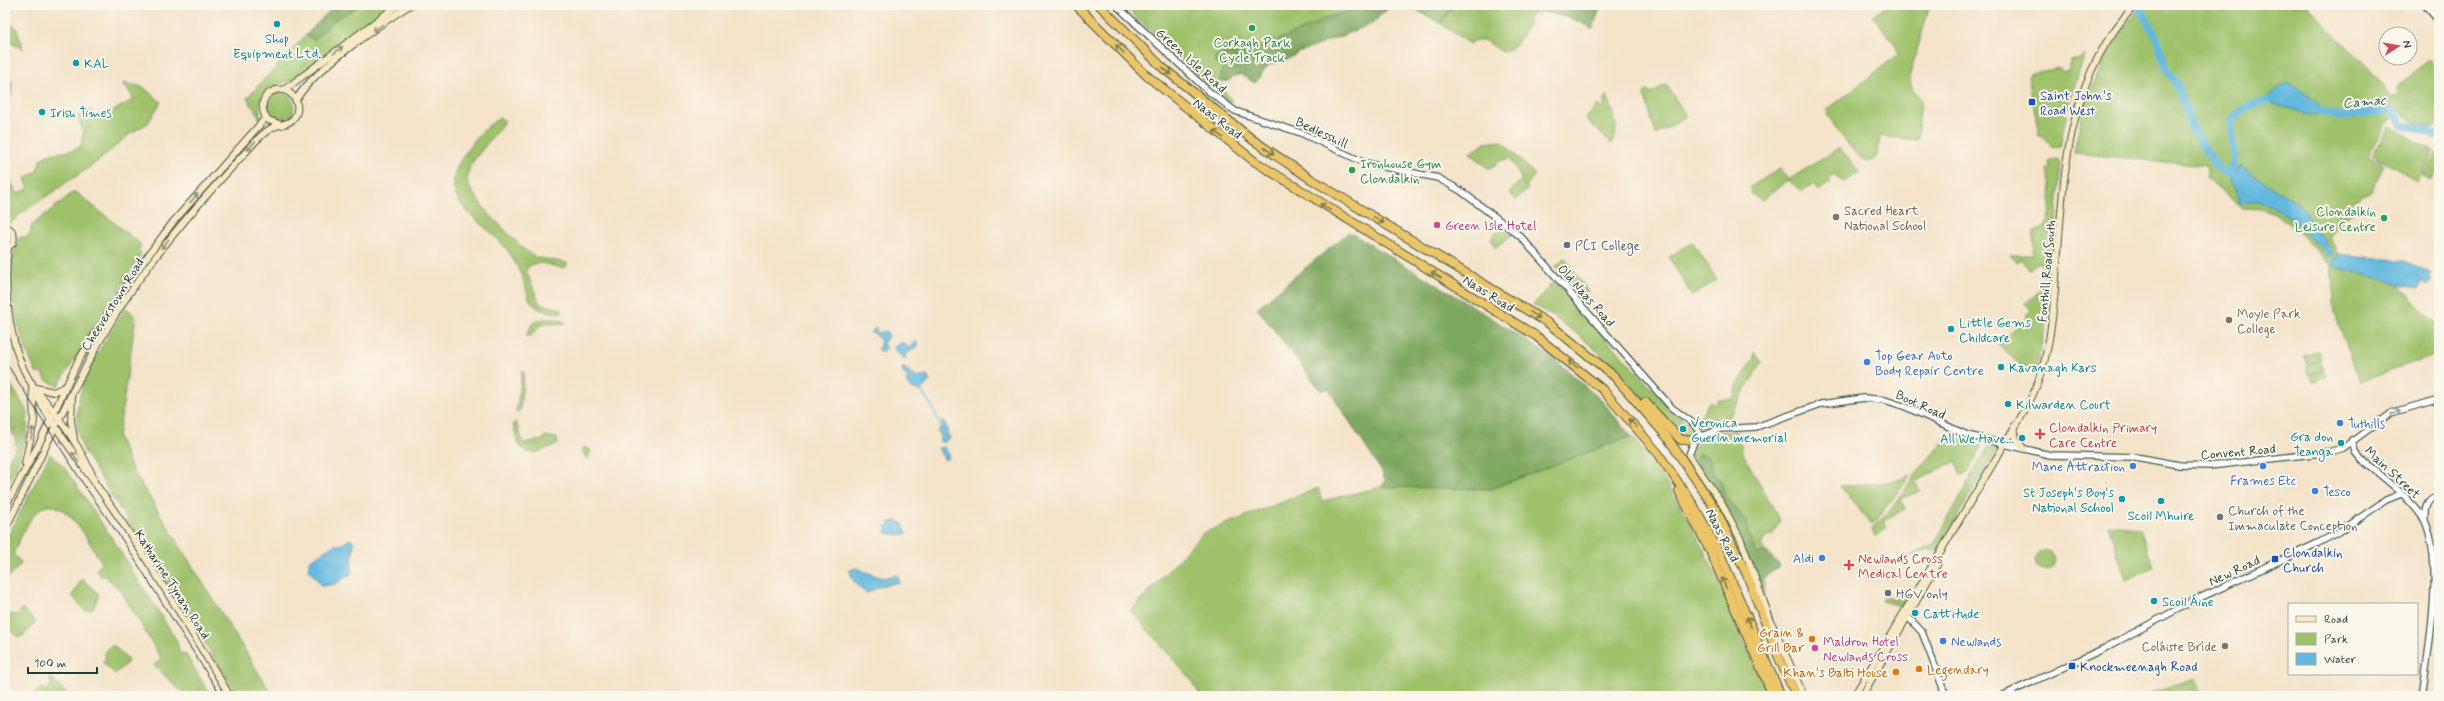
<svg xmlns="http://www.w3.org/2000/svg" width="2444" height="701" font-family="Mynerve,sans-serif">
  <rect width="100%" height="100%" fill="#fbf7ec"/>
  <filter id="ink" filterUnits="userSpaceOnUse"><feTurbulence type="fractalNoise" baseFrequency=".025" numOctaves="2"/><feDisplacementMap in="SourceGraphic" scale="8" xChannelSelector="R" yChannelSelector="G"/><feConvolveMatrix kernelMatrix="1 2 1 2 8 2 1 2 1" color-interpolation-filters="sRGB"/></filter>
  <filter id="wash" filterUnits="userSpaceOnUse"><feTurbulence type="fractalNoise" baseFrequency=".012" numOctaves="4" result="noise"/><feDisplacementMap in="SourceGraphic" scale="16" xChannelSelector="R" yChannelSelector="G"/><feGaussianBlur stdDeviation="0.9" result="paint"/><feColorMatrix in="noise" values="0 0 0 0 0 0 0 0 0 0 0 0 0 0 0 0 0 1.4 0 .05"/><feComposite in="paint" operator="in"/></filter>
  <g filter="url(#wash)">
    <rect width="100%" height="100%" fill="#f4e3c9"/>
    <!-- green -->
    <g fill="#9ec16b" stroke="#5e7f50">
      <path d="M361,5H394L302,75C277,89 254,82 261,120L247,98L306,35L314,39L336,19Z"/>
      <path d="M1123,5H1392L1371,24L1298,53L1284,61L1268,65L1255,83L1241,74L1234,76L1228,81L1220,82L1222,88L1232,101L1229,102L1219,94L1217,84L1208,86Z"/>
      <path d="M1453,5H1601L1592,30L1582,21L1540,11L1538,15L1533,12C1527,26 1519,48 1503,52C1490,46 1484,33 1470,44L1441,24Z"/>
      <path d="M1888,5H1930L1909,78L1913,90L1921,100L1917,140L1880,136L1877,156C1874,159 1871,163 1866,161C1855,157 1833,124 1827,114L1828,109L1899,54L1896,49L1897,47L1873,16Z"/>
      <path d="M2142,5H2308L2329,30L2364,62L2392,97L2400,92L2397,88L2429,59L2439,72V123L2435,128L2413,122L2400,112L2386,123L2368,155L2384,165L2371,192L2349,203L2357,210L2342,220L2329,238L2339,254L2331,266L2396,281L2418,306L2439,325V353L2360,382L2335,314L2331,266L2302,235L2278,215L2261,209L2242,208L2208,179L2206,166L2074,153C2083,98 2106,47 2142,5Z"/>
      <path d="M9,24L16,27L23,49L11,43L5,48V25Z"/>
      <path d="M2085,55L2069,102L2060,147L2051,146L2042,135H2039L2028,76L2031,73L2060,68L2063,71L2070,70V60H2078Z"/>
      <path d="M5,71L12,83L11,97L5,100Z"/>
      <path d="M123,83L143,87L161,102L148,123L130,134L97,162L19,215L11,224L6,222L5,172L18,194L29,188L25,179L37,171L41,159C54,149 68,155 81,146L83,133L78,117L91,110L97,120L134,99Z"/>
      <path d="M1666,84L1686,116L1656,135L1644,93L1648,91L1651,94Z"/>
      <circle cx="281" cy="106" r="13"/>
      <path d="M1607,95C1612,109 1622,130 1611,144L1586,119L1597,105L1602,108L1605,105L1603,101Z"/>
      <path d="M500,118L505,121L470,165L467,179L469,187L486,211L525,250L535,257L567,263V266L563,268C551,266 532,257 526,271L540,304L562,309L561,313C552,312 542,312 535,306C527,300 527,288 523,279C519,269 513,258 507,250C484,218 431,202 464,155C472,142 486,125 500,118Z"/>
      <path d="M2389,126L2434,151L2418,181L2372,155Z"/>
      <path d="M1502,141L1535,175L1526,186L1528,189L1516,200L1509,193L1521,180V178L1510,158L1500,161L1489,169L1470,153L1484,143Z"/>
      <path d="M1838,149H1841L1859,172L1845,182L1833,174L1829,179L1831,182L1818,191L1814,184L1802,191L1788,180L1762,200L1751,194L1750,187L1781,168L1788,180Z"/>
      <path d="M2437,152L2439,154V167L2431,179L2423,175Z"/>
      <path d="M2058,159L2061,164C2054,233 2054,305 2035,371L2020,365L1998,344L2027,317L2025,316L2031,310L2025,304L2044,287L2042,284L2050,277L2039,262L2030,270L2021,258L2016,262L2010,255H2033L2034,232C2059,226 2050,187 2047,169L2050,168L2049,163L2051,160Z"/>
      <path d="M72,193H77L138,242L141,246L138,250L141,254L58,386L46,380L41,372L37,374C19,339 1,276 19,238L22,236L23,238C29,236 32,233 31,226Z"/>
      <path d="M1500,227L1512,235L1495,248L1491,239Z"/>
      <path d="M1693,242L1717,280L1692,296L1669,257Z"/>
      <path d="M1565,258L1588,292L1582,294L1561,270L1555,267Z"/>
      <path d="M1554,281L1675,414L1694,426L1700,433L1686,437L1679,436C1635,388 1591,336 1533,305Z"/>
      <path d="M126,307L136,317L118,437L132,469L273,696H238L85,453C60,399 99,353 126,307Z"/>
      <path d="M540,319H557L566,323L540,325L531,336H526L532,324Z"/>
      <path d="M2318,351L2321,359L2307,365L2303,357Z"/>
      <path d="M1754,352L1762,362L1726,422L1700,417L1709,402L1715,405L1718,400L1733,399L1735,394V389L1754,358Z"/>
      <path d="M2320,361L2324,369L2309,375L2306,367Z"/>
      <path d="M2324,369L2327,377L2313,383L2310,375Z"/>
      <path d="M522,370L524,373L520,410L516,413Z"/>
      <path d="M5,375L28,413L26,444L5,410Z"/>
      <path d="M5,413L23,443L17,465L5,490V466L17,446L15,444C17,436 11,432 5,428Z"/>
      <path d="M1700,420L1724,424L1705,429L1698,422Z"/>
      <path d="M516,422L523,443L543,440L545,436L557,438L558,444L535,453L526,452L518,444L513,424Z"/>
      <path d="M1718,432H1736L1739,434L1742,452L1780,520L1772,536L1768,535L1761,545L1765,548L1760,554L1765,596L1742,542L1691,457L1692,449L1703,438Z"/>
      <path d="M1949,435L1982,445L1968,473L1961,475L1955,461L1915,482L1920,491L1901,499L1905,509L1884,520L1887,528L1876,536L1874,535L1872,529L1895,504L1918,471Z"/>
      <path d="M1631,436C1638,439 1641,449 1646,455C1702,527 1730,613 1769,696H1200L1193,682L1131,611L1203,533L1318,488L1322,501L1381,487L1490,489Z"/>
      <path d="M1988,446L1998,449L1935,553L1929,549L1901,559C1913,555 1928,551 1936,541Z"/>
      <path d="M584,447L591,450L587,459L581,450Z"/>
      <path d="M50,454L64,467L111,537L177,641L179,652L186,655L211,696H186L154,665L161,658L121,591L104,575L102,577L95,570L102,563C91,546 63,488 38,511C26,522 20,540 13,554L22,563L5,581V542Z"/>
      <path d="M1911,475L1874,523H1870L1840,486L1892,482Z"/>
      <path d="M2108,525L2140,528L2153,567L2126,580Z"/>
      <circle cx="2045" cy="560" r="10"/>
      <path d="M82,579L99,594L93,609L85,611L72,596Z"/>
      <path d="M1907,593L1909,595L1902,606L1881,601L1882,598H1897Z"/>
      <path d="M22,608L36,622L23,636L18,637L5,626V618L9,614L18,615Z"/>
      <path d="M111,646H114L128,659L127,663L115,674L102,662L106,658L104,652Z"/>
      <path d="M51,677L69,696H32L41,688L46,691L52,684L49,681Z"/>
      <path d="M2196,678L2202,696H2151L2150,693Z"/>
    </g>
    <!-- forest -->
    <g fill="#7ea75f" stroke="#4e724a">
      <path d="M335,5H361L336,19L314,40L306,35Z"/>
      <path d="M1359,5H1392L1371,24L1298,53L1284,61L1268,65L1255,83L1241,74L1234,76L1228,81L1225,80L1220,82L1222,70L1220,65L1215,63V57L1218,55L1257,48L1307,28L1328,17L1350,11Z"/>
      <path d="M1408,5H1453L1441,24Z"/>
      <path d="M1530,5H1601L1592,30C1573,13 1551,18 1530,5Z"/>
      <path d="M1349,232L1481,311L1556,360L1603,402L1631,436L1490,489L1381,487L1385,481L1382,472L1328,388L1321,391L1257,308Z"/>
      <path d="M1699,453L1708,457L1715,476L1721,481L1725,495L1746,521L1756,554L1766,551L1779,564L1778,568L1760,580H1758L1696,460Z"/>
    </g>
    <!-- water -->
    <g fill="#62b8df" stroke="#407a8a">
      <path d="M2288,83L2298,87L2331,115L2308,114L2264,101L2278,88Z"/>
      <path d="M2241,165C2261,183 2287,193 2306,212V215L2334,254L2330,255L2326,253C2308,237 2284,205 2258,202C2252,201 2245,203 2239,203L2236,189L2231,181Z"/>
      <path d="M2339,254L2405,261L2431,273L2430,278L2432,282L2428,285L2423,281L2419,289L2331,266Z"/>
      <path d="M875,328L878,333L886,331L889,336L883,343L886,348L883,352L878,350L881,341L874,333H870Z"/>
      <path d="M915,341L919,345L905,355L906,359L897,353L894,347L902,342L909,348Z"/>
      <path d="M903,367L917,378L927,376L930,381L919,392L917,389H912L906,382L909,378L902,372Z"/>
      <path d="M941,420L945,422L948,433L944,435H949L950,438L944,442H940V433L937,431L940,430V426L944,431Z"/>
      <path d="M944,447L948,453V459H944L938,448Z"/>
      <path d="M898,521L903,524L907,533L900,535L887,533L885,527L889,526L890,522Z"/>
      <path d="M350,539L354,542L351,574L335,584L322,586L309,570V561L334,545H341Z"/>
      <path d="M856,568L882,578L897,575L900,582L881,586L867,593C858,589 850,578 850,570Z"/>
    </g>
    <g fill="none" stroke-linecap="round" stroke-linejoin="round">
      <!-- stream -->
      <g stroke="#62b8df" stroke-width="1.5">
        <path d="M2331,255L2334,261"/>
        <path d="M921,391L932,406L941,428"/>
      </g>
      <!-- river -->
      <g stroke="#62b8df" stroke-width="8">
        <path d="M2141,9L2158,41L2165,67L2177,84L2193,131L2215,164L2225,172L2243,181"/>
        <path d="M2322,112L2343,117L2390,109L2395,113L2402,125L2422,129L2439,136"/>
        <path d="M2229,174C2240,161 2230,137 2232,120L2246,107L2274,99"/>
      </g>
    </g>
  </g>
  <g filter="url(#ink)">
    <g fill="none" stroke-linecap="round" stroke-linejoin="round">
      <!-- tertiary casing -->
      <g stroke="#3f564a" stroke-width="8">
        <g id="tertiary">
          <path d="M1116,5L1207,90L1235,111L1301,133L1365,163L1438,178L1461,191L1520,236L1672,408L1694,424L1701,435"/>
          <path d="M2425,5L2439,21"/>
          <path d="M2352,440L2355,452L2362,460C2383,477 2410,497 2425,521C2444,563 2429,648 2422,696"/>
          <path d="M1689,455L1695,439L1720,429L1756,427L1821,404L1864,398L1885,400L1906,407L1967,435L2050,455L2136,457L2179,465L2210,466L2329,452L2343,448L2391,413L2439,399"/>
          <path d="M2425,520C2424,508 2426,499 2439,495"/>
          <path d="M1908,617L1922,632L1946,696"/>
          <path d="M2002,696L2105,648L2193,601L2318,543L2339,532L2386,500L2401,494"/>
        </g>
      </g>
      <!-- secondary casing -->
      <g stroke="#3f564a" stroke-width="8">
        <g id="secondary">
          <path d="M284,90L398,5"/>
          <path d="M296,101C306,75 385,21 410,5"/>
          <path d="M5,227C13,229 15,235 13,243L6,249"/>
          <path d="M8,248C3,289 9,359 38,392C59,417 81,448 94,479"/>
          <path d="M36,388L54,392L64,387"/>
          <path d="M37,392L39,400C56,430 77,458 97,486C145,553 187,625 230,696"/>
          <path d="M72,399L71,420L74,439"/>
          <path d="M2014,426L2016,439L2024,449"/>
          <path d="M1689,455L1722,504L1741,540L1772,624L1804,696"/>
          <path d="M25,463L34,421L32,383"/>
          <path d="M5,507L40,442L78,361L127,284L173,222L263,121L265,117"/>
          <path d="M5,529C41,459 73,384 114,317C151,257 197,205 244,154C252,145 260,135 270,129C277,124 288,126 294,118C305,103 287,82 271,92C260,98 261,112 268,120L282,125"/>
          <path d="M1854,696L2027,407C2049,364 2052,325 2056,278C2064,180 2063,82 2135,5"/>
          <path d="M1862,696L1938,563"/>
        </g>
      </g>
      <!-- trunk casing -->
      <g stroke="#3f564a" stroke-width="10">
        <g id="trunk">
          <path d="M1076,5L1146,75L1254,161L1536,336L1603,390L1658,453L1694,506L1721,556L1781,696"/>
          <path d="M1099,5L1163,68L1253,140L1311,179L1548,323L1614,376L1667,437L1716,510L1747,575L1779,658L1796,696"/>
          <path d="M1645,402L1681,440L1695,439"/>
          <path d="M1679,491L1710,551L1773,696"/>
        </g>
      </g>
      <!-- tertiary -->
      <use href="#tertiary" stroke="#fff" stroke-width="5.5"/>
      <!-- secondary -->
      <use href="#secondary" stroke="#f8e8c3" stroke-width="6"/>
      <!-- trunk -->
      <use href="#trunk" stroke="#edc569" stroke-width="8"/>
      <!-- tram -->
      <path stroke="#1f3d34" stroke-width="1" d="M5,361L84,485L125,544L221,696"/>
    </g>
    <!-- one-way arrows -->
    <defs><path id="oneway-shaft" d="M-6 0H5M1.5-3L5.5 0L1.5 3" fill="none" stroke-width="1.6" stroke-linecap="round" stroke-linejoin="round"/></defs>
    <g stroke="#8c927c">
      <use href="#oneway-shaft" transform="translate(378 28) rotate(144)"/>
      <use href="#oneway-shaft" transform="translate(338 50) rotate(-39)"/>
      <use href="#oneway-shaft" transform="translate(251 146) rotate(133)"/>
      <use href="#oneway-shaft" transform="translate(194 198) rotate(-50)"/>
      <use href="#oneway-shaft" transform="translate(165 244) rotate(128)"/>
      <use href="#oneway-shaft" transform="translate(32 433) rotate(-81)"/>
      <use href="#oneway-shaft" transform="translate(75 457) rotate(-124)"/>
    </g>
    <g stroke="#7c7a4c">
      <use href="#oneway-shaft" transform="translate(1120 49) rotate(-135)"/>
      <use href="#oneway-shaft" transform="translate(1167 71) rotate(41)"/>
      <use href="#oneway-shaft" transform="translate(1218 134) rotate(-142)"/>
      <use href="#oneway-shaft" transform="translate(1269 151) rotate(34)"/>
      <use href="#oneway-shaft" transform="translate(1325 207) rotate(-148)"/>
      <use href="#oneway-shaft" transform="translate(1379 220) rotate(31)"/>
      <use href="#oneway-shaft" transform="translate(1436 275) rotate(-149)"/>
      <use href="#oneway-shaft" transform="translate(1535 315) rotate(32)"/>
      <use href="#oneway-shaft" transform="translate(1573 364) rotate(-141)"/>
      <use href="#oneway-shaft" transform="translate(1633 423) rotate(-132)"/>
      <use href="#oneway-shaft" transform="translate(1724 583) rotate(-113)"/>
      <use href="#oneway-shaft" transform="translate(1749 622) rotate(-112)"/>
    </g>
    <use stroke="#8f9e9a" href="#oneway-shaft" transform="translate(2396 412) rotate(-22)"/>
  </g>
  <!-- markers -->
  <g fill="#0f9aa8" stroke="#fbf7ec" stroke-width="1.5">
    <circle cx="277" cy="24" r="4"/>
    <circle cx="76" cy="63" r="4"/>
    <circle cx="42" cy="112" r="4"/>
    <circle cx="1951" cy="329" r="4"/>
    <circle cx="2001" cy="367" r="4"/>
    <circle cx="2008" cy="404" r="4"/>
    <circle cx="1683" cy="429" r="4"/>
    <circle cx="2022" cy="438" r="4"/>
    <circle cx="2341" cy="443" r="4"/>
    <circle cx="2122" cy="499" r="4"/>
    <circle cx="2161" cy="501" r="4"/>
    <circle cx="2154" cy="601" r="4"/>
    <circle cx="1915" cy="613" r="4"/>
  </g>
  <g fill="#2e9e5b" stroke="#fbf7ec" stroke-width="1.5">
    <circle cx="1252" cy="28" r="4"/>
    <circle cx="1352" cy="170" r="4"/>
    <circle cx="2384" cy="218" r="4"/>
  </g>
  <g fill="#1a4fb4" stroke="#fbf7ec" stroke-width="1.5">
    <rect x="2028" y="98" width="8" height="8" rx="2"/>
    <rect x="2271" y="555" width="8" height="8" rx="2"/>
    <rect x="2068" y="662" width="8" height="8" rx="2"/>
  </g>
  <g fill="#8d6e63" stroke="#fbf7ec" stroke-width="1.5">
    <circle cx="1836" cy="217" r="4"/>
    <circle cx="2229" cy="320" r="4"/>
    <circle cx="2225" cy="646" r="4"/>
  </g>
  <g fill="#d1479c" stroke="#fbf7ec" stroke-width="1.5">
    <circle cx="1437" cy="225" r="4"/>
    <circle cx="1815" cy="648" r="4"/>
  </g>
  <g fill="#5c6f8a" stroke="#fbf7ec" stroke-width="1.5">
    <circle cx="1567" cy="245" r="4"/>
    <circle cx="1888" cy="593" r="4"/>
  </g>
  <g fill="#3f7fe0" stroke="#fbf7ec" stroke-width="1.5">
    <circle cx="1867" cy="362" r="4"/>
    <circle cx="2340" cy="423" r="4"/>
    <circle cx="2133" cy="466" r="4"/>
    <circle cx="2263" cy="466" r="4"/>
    <circle cx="2315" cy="491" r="4"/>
    <circle cx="1822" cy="558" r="4"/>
    <circle cx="1943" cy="641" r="4"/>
  </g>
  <g fill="#e0444e" stroke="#fbf7ec" stroke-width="1.5">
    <path d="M2038 428h4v4h4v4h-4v4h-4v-4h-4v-4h4z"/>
    <path d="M1847 559h4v4h4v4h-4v4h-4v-4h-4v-4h4z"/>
  </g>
  <circle fill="#6b7280" stroke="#fbf7ec" stroke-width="1.5" cx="2220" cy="517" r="4"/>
  <g fill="#e8710a" stroke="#fbf7ec" stroke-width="1.5">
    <circle cx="1812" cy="639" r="4"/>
    <circle cx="1919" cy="669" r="4"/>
    <circle cx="1896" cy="672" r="4"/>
  </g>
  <g text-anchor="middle" stroke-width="4" stroke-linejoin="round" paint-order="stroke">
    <!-- culture labels -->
    <g font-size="13" fill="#0d838f" stroke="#fbf7ec" text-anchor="start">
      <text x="277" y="43" text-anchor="middle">Shop<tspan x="277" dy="15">Equipment Ltd.</tspan></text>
      <text x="84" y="68">KAL</text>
      <text x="50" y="117">Irish Times</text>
      <text x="1959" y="327">Little Gems<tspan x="1959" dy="15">Childcare</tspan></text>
      <text x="2009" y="372">Kavanagh Kars</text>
      <text x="2016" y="409">Kilwarden Court</text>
      <text x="1691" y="427">Veronica<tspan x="1691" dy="15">Guerin memorial</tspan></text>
      <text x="2333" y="441" text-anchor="end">Gra don<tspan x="2333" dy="15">Teanga</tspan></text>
      <text x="2014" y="443" text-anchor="end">All We Have...</text>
      <text x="2114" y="497" text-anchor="end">St Joseph's Boy's<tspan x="2114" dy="15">National School</tspan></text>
      <text x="2161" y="520" text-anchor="middle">Scoil Mhuire</text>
      <text x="2162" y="606">Scoil Áine</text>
      <text x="1923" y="618">Cattitude</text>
    </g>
    <!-- leisure labels -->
    <g font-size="13" fill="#27864d" stroke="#fbf7ec">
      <text x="1252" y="47">Corkagh Park<tspan x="1252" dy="15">Cycle Track</tspan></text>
      <text x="1360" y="168" text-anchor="start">Ironhouse Gym<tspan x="1360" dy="15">Clondalkin</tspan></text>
      <text x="2376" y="216" text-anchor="end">Clondalkin<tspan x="2376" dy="15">Leisure Centre</tspan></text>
    </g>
    <!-- street labels -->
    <g font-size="13" fill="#1f3d34" stroke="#fbf7ec">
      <text transform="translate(1192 60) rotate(42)" y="5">Green Isle Road</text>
      <text transform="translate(1218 118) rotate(38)" y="5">Naas Road</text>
      <text transform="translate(1322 132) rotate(25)" y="5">Bedlesshill</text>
      <text transform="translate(2046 271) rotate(-85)" y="5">Fonthill Road South</text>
      <text transform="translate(1489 293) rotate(32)" y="5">Naas Road</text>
      <text transform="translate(1587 295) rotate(48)" y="5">Old Naas Road</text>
      <text transform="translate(112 304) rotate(-58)" y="5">Cheeverstown Road</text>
      <text transform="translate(1921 404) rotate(24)" y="5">Boot Road</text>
      <text transform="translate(2238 451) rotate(-5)" y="5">Convent Road</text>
      <text transform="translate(2393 472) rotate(43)" y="5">Main Street</text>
      <text transform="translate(1723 535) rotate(63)" y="5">Naas Road</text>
      <text transform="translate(2234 570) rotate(-25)" y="5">New Road</text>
      <text transform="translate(173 584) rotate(57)" y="5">Katharine Tynan Road</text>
    </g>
    <!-- transit labels -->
    <g font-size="13" fill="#164399" stroke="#fbf7ec" text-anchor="start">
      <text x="2040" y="100">Saint John's<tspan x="2040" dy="15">Road West</tspan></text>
      <text x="2283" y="557">Clondalkin<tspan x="2283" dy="15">Church</tspan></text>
      <text x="2080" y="671">Knockmeenagh Road</text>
    </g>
    <!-- education labels -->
    <g font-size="13" fill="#785e54" stroke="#fbf7ec" text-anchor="start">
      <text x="1844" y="215">Sacred Heart<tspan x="1844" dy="15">National School</tspan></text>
      <text x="2237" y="318">Moyle Park<tspan x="2237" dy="15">College</tspan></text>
      <text x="2217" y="651" text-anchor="end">Coláiste Bríde</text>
    </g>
    <!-- hotel labels -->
    <g font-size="13" fill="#b23c85" stroke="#fbf7ec" text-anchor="start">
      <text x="1445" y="230">Green Isle Hotel</text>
      <text x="1823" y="646">Maldron Hotel<tspan x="1823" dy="15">Newlands Cross</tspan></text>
    </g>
    <!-- service labels -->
    <g font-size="13" fill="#4e5e75" stroke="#fbf7ec" text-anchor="start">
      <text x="1575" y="250">PCI College</text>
      <text x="1896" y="598">HGV only</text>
    </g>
    <!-- shop labels -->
    <g font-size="13" fill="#366cbe" stroke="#fbf7ec" text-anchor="start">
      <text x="1875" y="360">Top Gear Auto<tspan x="1875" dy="15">Body Repair Centre</tspan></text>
      <text x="2348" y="428">Tuthills</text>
      <text x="2125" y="471" text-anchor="end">Mane Attraction</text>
      <text x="2263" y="485" text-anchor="middle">Frames Etc</text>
      <text x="2323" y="496">Tesco</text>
      <text x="1814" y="563" text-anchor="end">Aldi</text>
      <text x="1951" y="646">Newlands</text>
    </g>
    <!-- health labels -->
    <g font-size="13" fill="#be3a42" stroke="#fbf7ec" text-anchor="start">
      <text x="2049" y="432">Clondalkin Primary<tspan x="2049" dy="15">Care Centre</tspan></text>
      <text x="1858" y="563">Newlands Cross<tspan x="1858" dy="15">Medical Centre</tspan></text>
    </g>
    <!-- worship labels -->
    <g font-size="13" fill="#5b616d" stroke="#fbf7ec" text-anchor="start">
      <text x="2228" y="515">Church of the<tspan x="2228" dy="15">Immaculate Conception</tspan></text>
    </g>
    <!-- food labels -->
    <g font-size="13" fill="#c56008" stroke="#fbf7ec" text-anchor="end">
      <text x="1804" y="637">Grain &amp;<tspan x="1804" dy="15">Grill Bar</tspan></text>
      <text x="1927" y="674" text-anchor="start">Legendary</text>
      <text x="1888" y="677">Khan's Balti House</text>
    </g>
    <!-- water labels -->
    <g font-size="14" font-style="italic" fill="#305c5f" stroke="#fbf7ec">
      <text transform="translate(2364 101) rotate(-5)" y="5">Camac</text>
    </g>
  </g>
  <!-- margin -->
  <rect width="2444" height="701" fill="none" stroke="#fbf7ec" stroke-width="20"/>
  <!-- legend -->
  <rect x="2288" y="603" width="130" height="72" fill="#fbf7ec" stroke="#a3ada2"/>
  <rect x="2296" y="616" width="20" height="6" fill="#f8e8c3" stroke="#a3ada2"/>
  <text x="2324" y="623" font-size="12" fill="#1f3d34">Road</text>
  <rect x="2296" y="633" width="20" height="12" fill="#9ec16b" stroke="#a3ada2"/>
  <text x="2324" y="643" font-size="12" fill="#1f3d34">Park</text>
  <rect x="2296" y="653" width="20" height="12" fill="#62b8df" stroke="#a3ada2"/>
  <text x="2324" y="663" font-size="12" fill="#1f3d34">Water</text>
  <!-- north arrow -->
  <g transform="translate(2398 46) rotate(78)"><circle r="19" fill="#fbf7ec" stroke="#a3ada2"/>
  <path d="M0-3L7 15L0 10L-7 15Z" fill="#d1495b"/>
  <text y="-6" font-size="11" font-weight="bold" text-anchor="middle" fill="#1f3d34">N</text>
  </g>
  <!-- scale -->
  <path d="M28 667v6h69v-6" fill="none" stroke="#1f3d34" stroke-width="2"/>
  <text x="34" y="667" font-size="12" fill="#1f3d34" stroke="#fbf7ec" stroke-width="3" paint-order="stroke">100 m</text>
</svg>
